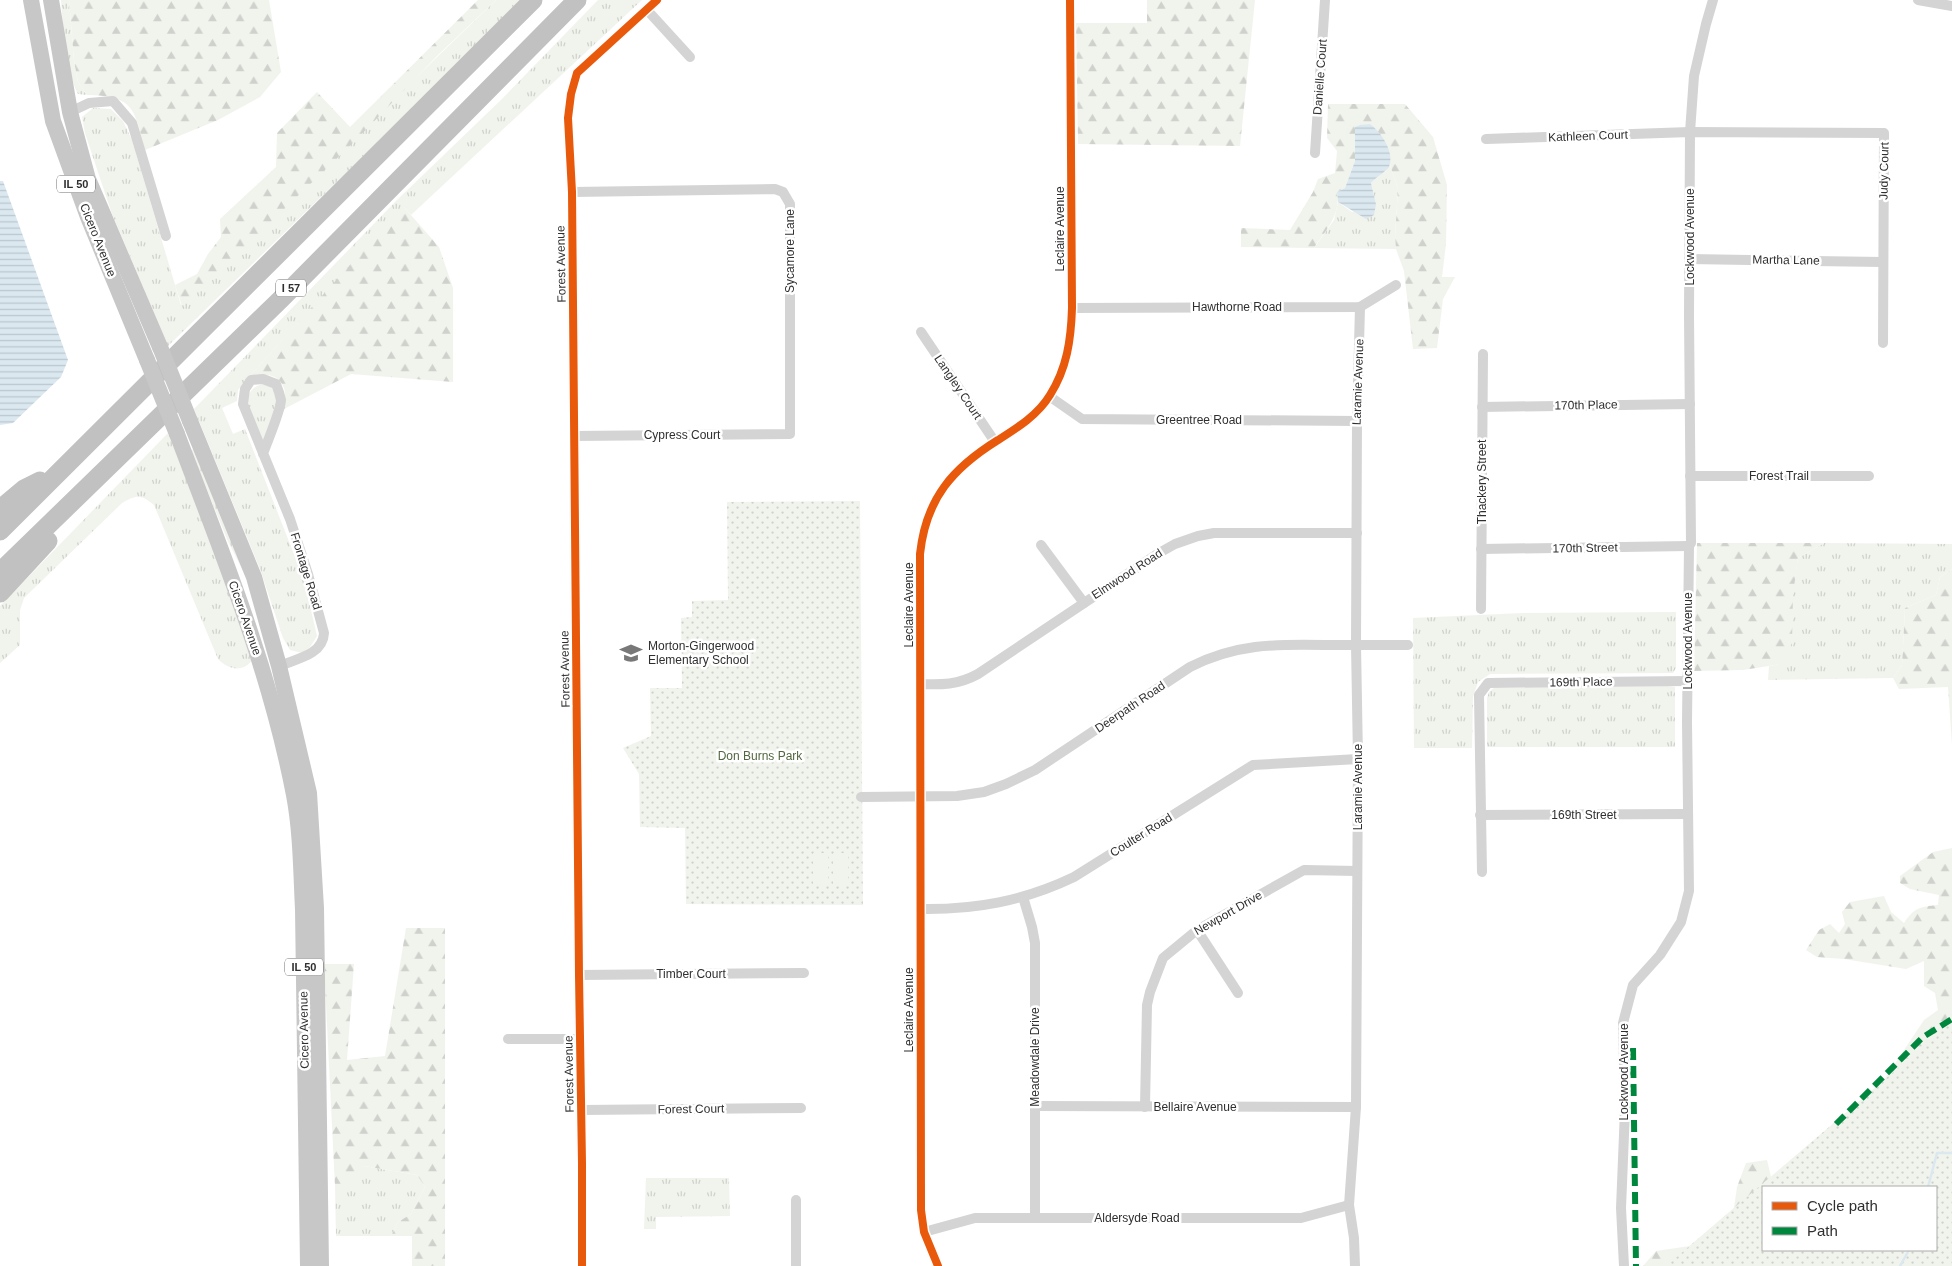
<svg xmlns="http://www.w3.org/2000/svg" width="1952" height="1266" font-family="Arial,sans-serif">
  <defs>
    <pattern id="grass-tufts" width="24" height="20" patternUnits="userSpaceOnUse" patternTransform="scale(1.25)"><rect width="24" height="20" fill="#f1f4ed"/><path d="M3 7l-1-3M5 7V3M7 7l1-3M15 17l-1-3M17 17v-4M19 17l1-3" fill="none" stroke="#cfd2cc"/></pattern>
    <pattern id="forest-firs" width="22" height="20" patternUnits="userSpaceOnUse" patternTransform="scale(1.25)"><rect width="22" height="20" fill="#f1f4ed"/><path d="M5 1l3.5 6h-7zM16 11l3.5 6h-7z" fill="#cfd2cc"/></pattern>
    <pattern id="park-dots" width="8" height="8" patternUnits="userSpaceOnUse" patternTransform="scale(1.25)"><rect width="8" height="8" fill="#f1f4ed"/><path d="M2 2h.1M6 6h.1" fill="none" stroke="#cfd2cc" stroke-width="1.8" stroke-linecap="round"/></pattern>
    <pattern id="water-rules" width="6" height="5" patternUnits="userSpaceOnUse" patternTransform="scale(1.25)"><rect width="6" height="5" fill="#dbe8f0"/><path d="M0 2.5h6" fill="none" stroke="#bcc7ce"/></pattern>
  </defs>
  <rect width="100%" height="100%" fill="#fff"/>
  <!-- grass -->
  <g fill="url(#grass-tufts)">
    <path d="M61,0H69L74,61L78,82L87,95L78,94C65,69 63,29 61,0Z"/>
    <path d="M496,0H520L353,166L168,346L112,214L85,133L82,117L93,108L111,109L123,121L132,140L181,305Z"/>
    <path d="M598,0H642L411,215L404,207L246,380L238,390L237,401L222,408L233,434L245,429L304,580L317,636L310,647L303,653L290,650L283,638L260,569L194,409L397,200L504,97Z"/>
    <path d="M1390,165L1398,189L1395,237L1396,249L1314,248L1334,220L1338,202L1352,212L1376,204L1371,183L1378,174L1385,172Z"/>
    <path d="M263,384C290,390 269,424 263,441C255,423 234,391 263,384Z"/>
    <path d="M168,433L216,551L254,657C245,673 230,671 218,659L154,505C140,494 137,495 122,503L24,598L20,610V645L0,663V606Z"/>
    <path d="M195,447L256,597L227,539L191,451Z"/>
    <path d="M1824,543L1952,544V569L1940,577L1936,595L1905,608L1902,665L1893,678L1768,680L1769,666L1781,664L1798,558Z"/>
    <path d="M1676,612V668L1673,673L1490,674L1478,682L1473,697L1472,748H1414L1413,618L1523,613Z"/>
    <path d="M1668,686L1675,687V747H1487V698L1489,692L1494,688Z"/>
    <path d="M364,1166L417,1175L425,1187L411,1214L398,1222L391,1236H336L335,1186H345Z"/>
    <path d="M646,1178H729L730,1216L656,1217V1229H644Z"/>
  </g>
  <!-- forest -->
  <g fill="url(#forest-firs)">
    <path d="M69,0H269L281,72L260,97L218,120L145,150C134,109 135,96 87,95L78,82L74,61Z"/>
    <path d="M478,0H496L437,56L357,139L248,244L182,306L175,285L197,274L208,254L221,237L220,219L276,167L277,133L317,92L350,127Z"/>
    <path d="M1147,0H1255L1240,146L1078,144L1076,23H1147Z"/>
    <path d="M1328,104H1405L1433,137L1447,185L1446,244L1442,277H1455L1443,299L1437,348L1413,349L1404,271L1396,249L1395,237L1398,189L1390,165L1388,150L1355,127V161L1345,188L1337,192C1341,215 1326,230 1314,248L1241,247V228L1290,230L1313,192L1318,179L1335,173L1337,151L1327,138Z"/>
    <path d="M403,206L439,247L453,288V382L351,374L284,409C284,403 286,394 284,388C277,371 259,373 246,380Z"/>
    <path d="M1697,543H1824L1798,558L1793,594L1792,643L1781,664L1743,670L1694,671Z"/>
    <path d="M1952,556V745L1948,687L1899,689L1893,678L1902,665L1905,608L1936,595L1940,577L1952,569Z"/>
    <path d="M1952,848V1266H1643L1656,1251L1690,1246L1734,1208L1737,1187L1746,1163L1767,1160L1771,1177L1756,1190L1763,1250H1936V1187L1854,1118L1884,1080L1924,1020L1938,1010L1935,993L1924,986V961L1906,969L1844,959L1817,957L1806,950L1819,930L1830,924L1839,933L1845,924L1842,912L1850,902L1884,896L1891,912L1904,923C1914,908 1919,907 1938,905L1939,895L1910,889L1900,883V876L1933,852Z"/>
    <path d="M406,928H445V1266H412V1236H391L398,1222L411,1214L425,1187L417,1175L364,1166L359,1182L345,1186H335L324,964H354L347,1060L385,1056Z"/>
  </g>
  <!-- park -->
  <g fill="url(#park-dots)" fill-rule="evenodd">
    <path d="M860,501L863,905L686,904L685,828L640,827L639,774L623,748L651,736L650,688H682L681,618L692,617V601L728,600L727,502Z"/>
    <path d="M1952,1022V1266H1666ZM1763,1187H1936V1250H1763Z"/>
  </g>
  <!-- pitch -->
  <g fill="#f1f4ed">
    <rect x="813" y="853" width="15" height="32"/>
    <rect x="833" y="853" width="15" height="32"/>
  </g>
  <!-- water -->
  <g fill="url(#water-rules)">
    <path d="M1370,124C1381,132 1395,152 1389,167C1387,171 1376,177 1371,183L1376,204L1374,215L1366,219L1338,202L1337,192L1345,188L1355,161V127L1360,125Z"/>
    <path d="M0,181H3L68,360L61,377L13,423L0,425Z"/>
  </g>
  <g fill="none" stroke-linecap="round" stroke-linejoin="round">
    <!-- stream -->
    <g stroke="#dbe8f0" stroke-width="2.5">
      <path d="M1928,1187L1937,1153H1952"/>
      <path d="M1900,1266L1909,1250"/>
    </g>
    <!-- street -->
    <g stroke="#d4d4d4" stroke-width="10">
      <path d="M1918,0L1952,6"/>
      <path d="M648,11L690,57"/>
      <path d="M70,112L89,103L113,101L132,123L166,236"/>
      <path d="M1486,139L1690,132L1884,133L1883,343"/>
      <path d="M1315,153L1325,0"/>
      <path d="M572,192L775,189L783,192L790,204V434L574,436"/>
      <path d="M1689,259L1883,262"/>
      <path d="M1072,308L1360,307L1396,285"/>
      <path d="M921,332L995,442"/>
      <path d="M1049,396L1082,419L1357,421"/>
      <path d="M1482,407L1690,404"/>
      <path d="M263,454C267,442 281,410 281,400C280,395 278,389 276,384L263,379L251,380L245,389L243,404L290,519L308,574L324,633C323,655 296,659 279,666"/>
      <path d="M1690,476H1869"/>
      <path d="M1041,545L1084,603"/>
      <path d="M1481,549L1689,546"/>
      <path d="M1481,609L1483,354"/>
      <path d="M920,684C941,685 958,685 978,674L1159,553L1175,544L1198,536L1214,533H1357"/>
      <path d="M861,797L957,796L984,792L1006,784L1035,770L1190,667C1235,644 1274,644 1324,645C1352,645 1380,645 1408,645"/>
      <path d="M1480,815L1687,814"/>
      <path d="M1482,872L1479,695L1488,683L1688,681"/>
      <path d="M1023,897L1032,927L1035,943V1218"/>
      <path d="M920,909C975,910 1024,901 1074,877L1253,765L1358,759"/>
      <path d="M1197,930L1238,993"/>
      <path d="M579,975L804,973"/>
      <path d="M508,1039H580"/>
      <path d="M1035,1106L1356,1107"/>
      <path d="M1145,1107L1147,1005L1150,992L1163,958L1197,930L1304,870L1357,871"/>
      <path d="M581,1110L801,1108"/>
      <path d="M796,1200V1266"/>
      <path d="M924,1232L975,1218H1301L1349,1205"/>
      <path d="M582,1266V1163L579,975L572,192L568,118L571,94L577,73L657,0"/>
      <path d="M938,1266L924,1232L921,1210L920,554C926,498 953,468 998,440C1017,428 1038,415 1050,395C1067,368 1071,340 1072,308L1070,0"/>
      <path d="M1355,1266L1354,1238L1349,1205L1356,1107L1358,759L1356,645L1357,421L1360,307"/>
      <path d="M1624,1266L1621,1208L1625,1110L1623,1023L1633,985L1660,955L1681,922L1689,891L1687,722L1689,546L1691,543L1689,315L1690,132L1694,76L1706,24L1713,0"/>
    </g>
    <!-- primary -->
    <g stroke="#c7c7c7" stroke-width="16">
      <path d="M31,0L53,121L88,217L147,360"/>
      <path d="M51,0L70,112L88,179L160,347"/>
      <path d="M190,421L254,577L279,666L309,793L316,908L321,1266"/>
      <path d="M177,434C222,552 270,670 294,795C301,832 301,871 303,909L308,1266"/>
    </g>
    <!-- highway -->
    <g stroke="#c1c1c1" stroke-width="19">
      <path d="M0,509L24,489L40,481"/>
      <path d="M0,531L533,0"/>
      <path d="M0,572L281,299L577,0"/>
      <path d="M0,593L48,541"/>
    </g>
    <!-- primary-bridge -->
    <g stroke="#c7c7c7" stroke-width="16">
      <path d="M160,347L190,421"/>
      <path d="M147,360L177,434"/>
    </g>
    <!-- quiet -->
    <g stroke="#00873e" stroke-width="6" stroke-dasharray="12 6" stroke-linecap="butt">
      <path d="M1633,1048L1636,1266"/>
      <path d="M1836,1124L1923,1037L1952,1019"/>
    </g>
    <!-- cycleway casing -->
    <g stroke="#fff" stroke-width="11">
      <g id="cycleway">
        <path d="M582,1266V1163L579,975L572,192L568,118L571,94L577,73L657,0"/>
        <path d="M938,1266L924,1232L921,1210L920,554C926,498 953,468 998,440C1017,428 1038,415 1050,395C1067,368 1071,340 1072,308L1070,0"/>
      </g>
    </g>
    <!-- cycleway -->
    <use href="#cycleway" stroke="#e8590c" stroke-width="8"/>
  </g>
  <!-- icons -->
  <defs>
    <g id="school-bare" transform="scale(1.725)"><path d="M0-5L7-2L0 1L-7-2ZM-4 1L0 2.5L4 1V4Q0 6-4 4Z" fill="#787878" stroke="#fff" stroke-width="2.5" paint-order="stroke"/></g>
  </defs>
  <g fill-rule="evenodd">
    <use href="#school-bare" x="631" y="653"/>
  </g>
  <g text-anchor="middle" stroke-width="5" stroke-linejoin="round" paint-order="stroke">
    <!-- shield labels -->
    <g fill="#fff" stroke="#6d6d6d" stroke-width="1">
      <rect x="57" y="175.5" width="38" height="17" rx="4"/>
      <rect x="276" y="279.5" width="30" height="17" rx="4"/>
      <rect x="285" y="958.5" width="38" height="17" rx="4"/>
    </g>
    <g font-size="11" font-weight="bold" fill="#2f2f2f">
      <text x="76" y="188">IL 50</text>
      <text x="291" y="292">I 57</text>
      <text x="304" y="971">IL 50</text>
    </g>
    <!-- street labels -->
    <g font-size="12" fill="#2f2f2f" stroke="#fff">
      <text transform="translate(1320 77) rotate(-86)" y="4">Danielle Court</text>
      <text transform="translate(1588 136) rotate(-2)" y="4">Kathleen Court</text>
      <text transform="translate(1884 171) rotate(-89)" y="4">Judy Court</text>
      <text transform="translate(1060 229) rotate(-90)" y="4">Leclaire Avenue</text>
      <text transform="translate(1690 237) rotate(-90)" y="4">Lockwood Avenue</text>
      <text transform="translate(98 240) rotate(68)" y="4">Cicero Avenue</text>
      <text transform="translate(790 251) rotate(-90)" y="4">Sycamore Lane</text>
      <text transform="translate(1786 260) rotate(1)" y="4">Martha Lane</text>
      <text transform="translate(561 264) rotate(-91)" y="4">Forest Avenue</text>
      <text x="1237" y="311">Hawthorne Road</text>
      <text transform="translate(1358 382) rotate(-88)" y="4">Laramie Avenue</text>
      <text transform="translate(958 387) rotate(56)" y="4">Langley Court</text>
      <text transform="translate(1586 405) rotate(-1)" y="4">170th Place</text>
      <text x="1199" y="424">Greentree Road</text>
      <text x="682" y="439">Cypress Court</text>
      <text x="1779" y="480">Forest Trail</text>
      <text transform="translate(1482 482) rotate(-90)" y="4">Thackery Street</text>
      <text transform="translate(1585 548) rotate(-1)" y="4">170th Street</text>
      <text transform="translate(306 571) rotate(73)" y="4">Frontage Road</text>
      <text transform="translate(1127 574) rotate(-33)" y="4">Elmwood Road</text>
      <text transform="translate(909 605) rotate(-90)" y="4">Leclaire Avenue</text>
      <text transform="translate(245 618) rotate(71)" y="4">Cicero Avenue</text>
      <text transform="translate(1688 641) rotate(-90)" y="4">Lockwood Avenue</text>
      <text transform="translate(565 669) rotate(-91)" y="4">Forest Avenue</text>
      <text transform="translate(1581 682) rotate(-1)" y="4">169th Place</text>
      <text transform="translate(1130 707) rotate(-34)" y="4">Deerpath Road</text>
      <text transform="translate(1358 787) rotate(-90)" y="4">Laramie Avenue</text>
      <text x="1584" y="819">169th Street</text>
      <text transform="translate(1141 835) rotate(-32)" y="4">Coulter Road</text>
      <text transform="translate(1228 913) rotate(-30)" y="4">Newport Drive</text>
      <text x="691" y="978">Timber Court</text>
      <text transform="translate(909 1010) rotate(-90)" y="4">Leclaire Avenue</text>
      <text transform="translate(304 1030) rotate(-91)" y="4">Cicero Avenue</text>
      <text transform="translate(1035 1057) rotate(-90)" y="4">Meadowdale Drive</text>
      <text transform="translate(1624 1072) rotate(-90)" y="4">Lockwood Avenue</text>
      <text transform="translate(569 1074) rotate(-91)" y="4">Forest Avenue</text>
      <text x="1195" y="1111">Bellaire Avenue</text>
      <text transform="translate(691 1109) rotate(-1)" y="4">Forest Court</text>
      <text x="1137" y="1222">Aldersyde Road</text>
    </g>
    <!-- poi labels -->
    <g font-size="12" fill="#2f2f2f" stroke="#fff" text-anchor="start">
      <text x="648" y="650">Morton-Gingerwood<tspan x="648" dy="14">Elementary School</tspan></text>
    </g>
    <!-- park labels -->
    <g font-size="12" fill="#52673f" stroke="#fff">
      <text x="760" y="760">Don Burns Park</text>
    </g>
  </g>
  <!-- legend -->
  <rect x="1762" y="1186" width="175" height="65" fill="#ffffff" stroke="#acacac"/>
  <rect x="1772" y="1202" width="25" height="8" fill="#e8590c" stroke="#acacac"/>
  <text x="1807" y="1211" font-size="15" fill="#2f2f2f">Cycle path</text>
  <rect x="1772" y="1227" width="25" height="8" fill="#00873e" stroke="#acacac"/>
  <text x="1807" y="1236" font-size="15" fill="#2f2f2f">Path</text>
</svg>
